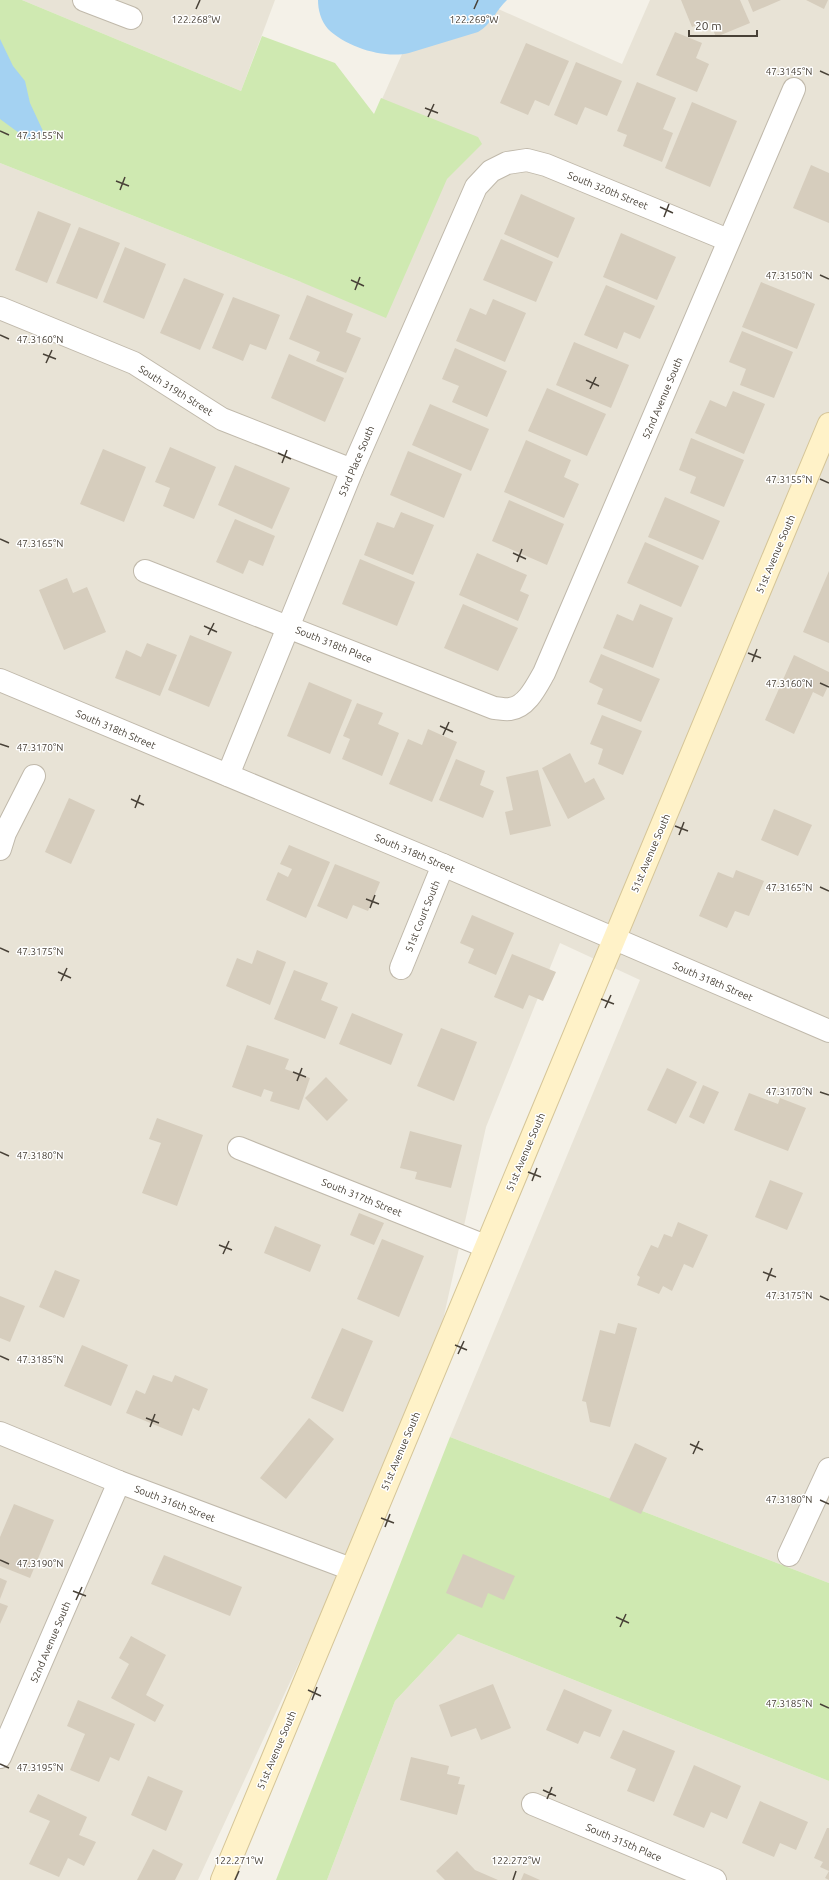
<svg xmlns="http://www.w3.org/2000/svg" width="829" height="1880" font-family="Ubuntu,sans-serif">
  <rect width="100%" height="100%" fill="#f4f1e8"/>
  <!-- residential -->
  <g fill="#e8e3d6">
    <path d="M22,0H275L241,91Z"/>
    <path d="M426,0H478L622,64L650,0H829V1583L450,1437L640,980L560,943L486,1127L429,1383L198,1880H0V163L301,282Z"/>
    <path d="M458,1634L829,1781V1880H327L395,1701Z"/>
  </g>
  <!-- green -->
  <g fill="#cfe9b1">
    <path d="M0,0H22L241,91L262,36L335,63L374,114L381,98L478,137L482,144L447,179L386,318L301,282L0,163Z"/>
    <path d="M450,1437L829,1583V1781L458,1634L395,1701L327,1880H276Z"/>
  </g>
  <!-- water -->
  <g fill="#a4d2f2">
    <path d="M318,0H507C496,10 491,25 478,32L409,53C384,59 346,47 328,29C321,21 318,10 318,0Z"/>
    <path d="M0,39L13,66L25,81L30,103L43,131L41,136L30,141L0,119Z"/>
  </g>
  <!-- building -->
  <g fill="#d6cdbd">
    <path d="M681,0H740L750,23L716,37L709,20L692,27Z"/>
    <path d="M748,0H781L753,12Z"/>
    <path d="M806,0H828L824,9Z"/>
    <path d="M675,32L702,43L696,58L709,64L697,92L656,75Z"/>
    <path d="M526,43L569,61L549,106L535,100L528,115L500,103Z"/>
    <path d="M576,62L622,81L607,116L585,107L577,125L554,115Z"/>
    <path d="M637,82L676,98L663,129L673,133L662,162L623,146L627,135L617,131Z"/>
    <path d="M692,102L737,121L710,187L665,168Z"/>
    <path d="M811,165L829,173V223L793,208Z"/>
    <path d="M521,194L575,218L558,258L504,234Z"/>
    <path d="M38,211L71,224L47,283L15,270Z"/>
    <path d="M79,227L120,243L97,299L56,283Z"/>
    <path d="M621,233L676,257L657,300L603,277Z"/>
    <path d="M501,239L553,262L536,302L483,280Z"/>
    <path d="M125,247L166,264L144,319L103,302Z"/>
    <path d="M184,278L224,294L200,350L160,333Z"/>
    <path d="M761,282L815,304L797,349L742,327Z"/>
    <path d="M606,285L655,306L640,339L624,332L617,349L584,335Z"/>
    <path d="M307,295L353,314L346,332L361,338L346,373L316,361L320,352L289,339Z"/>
    <path d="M233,297L280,315L266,350L250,344L243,361L212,348Z"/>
    <path d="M493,299L526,313L505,362L456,341L470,308L486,315Z"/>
    <path d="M742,331L793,352L774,398L740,385L746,369L729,362Z"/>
    <path d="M574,342L629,365L611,408L556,385Z"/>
    <path d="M455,348L507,371L487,417L452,402L459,386L442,379Z"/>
    <path d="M289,354L344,378L325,422L271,398Z"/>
    <path d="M547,388L606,414L587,456L528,431Z"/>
    <path d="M733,391L765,404L744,454L695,433L710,400L726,407Z"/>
    <path d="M430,404L489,429L471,471L412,445Z"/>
    <path d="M691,438L744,460L724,507L690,493L696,477L679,470Z"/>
    <path d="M526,440L571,460L564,477L579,484L564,518L504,492Z"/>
    <path d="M170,447L216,467L194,519L163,506L170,488L155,482Z"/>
    <path d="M103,449L146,467L124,522L80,504Z"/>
    <path d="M408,451L462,474L444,518L390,495Z"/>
    <path d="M235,465L290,488L272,529L218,505Z"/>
    <path d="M665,497L720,521L703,560L648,537Z"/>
    <path d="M509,500L564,524L547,565L492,541Z"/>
    <path d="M401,512L434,525L413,575L364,555L377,522L394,528Z"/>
    <path d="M235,519L275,536L263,566L249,560L243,574L216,562Z"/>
    <path d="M645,542L699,566L681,607L627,583Z"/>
    <path d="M477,553L527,575L520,591L529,595L518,621L459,595Z"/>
    <path d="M360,559L415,582L397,626L342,604Z"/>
    <path d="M829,571V643L803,632Z"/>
    <path d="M67,578L73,593L87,587L106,632L64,650L39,590Z"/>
    <path d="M463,604L518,628L498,671L444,648Z"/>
    <path d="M640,604L673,618L653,668L603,648L617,614L633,621Z"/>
    <path d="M190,635L232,652L209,707L168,690Z"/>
    <path d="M147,643L177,655L160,696L115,678L126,650L141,657Z"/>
    <path d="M601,654L660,679L641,722L597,704L603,689L589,682Z"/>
    <path d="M794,655L829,672V684L823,697L813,692L794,734L765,720Z"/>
    <path d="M309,682L352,700L330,754L287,736Z"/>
    <path d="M357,703L383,713L378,724L399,733L382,776L342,759L350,739L343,736Z"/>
    <path d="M602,715L642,731L623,775L598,764L603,749L590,744Z"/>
    <path d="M428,729L457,742L432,802L389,784L408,739L422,745Z"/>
    <path d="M570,753L585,783L594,778L605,799L568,819L542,768Z"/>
    <path d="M456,759L485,771L480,785L494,791L483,818L439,800Z"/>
    <path d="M538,770L551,826L510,835L505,812L513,810L506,777Z"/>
    <path d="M69,798L95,810L71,864L45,852Z"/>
    <path d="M774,809L812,825L798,856L761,840Z"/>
    <path d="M289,845L330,862L306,918L266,900L278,872L288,877L292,869L280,864Z"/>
    <path d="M335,864L380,882L368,911L353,905L347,919L317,906Z"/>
    <path d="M736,870L764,881L749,916L735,911L727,928L699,916L718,872L733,878Z"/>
    <path d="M472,915L514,933L496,975L468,963L474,949L460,943Z"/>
    <path d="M257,950L286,962L270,1005L226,986L237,958L252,964Z"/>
    <path d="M512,954L556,972L543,1001L529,995L523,1009L494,997Z"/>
    <path d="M294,970L328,983L321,1000L338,1007L325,1039L274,1019Z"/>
    <path d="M352,1013L403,1034L391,1065L339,1044Z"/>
    <path d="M441,1028L477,1042L454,1101L417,1086Z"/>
    <path d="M247,1045L289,1059L285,1069L310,1078L299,1110L270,1101L273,1092L264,1089L261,1097L232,1087Z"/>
    <path d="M667,1068L697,1082L676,1124L647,1110Z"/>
    <path d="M326,1077L348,1100L327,1121L305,1098Z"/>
    <path d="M703,1085L719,1092L704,1124L689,1117Z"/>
    <path d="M749,1093L778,1104L780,1098L806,1108L788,1151L734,1130Z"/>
    <path d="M157,1118L203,1135L177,1206L142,1193L161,1143L149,1139Z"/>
    <path d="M410,1131L462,1145L451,1188L415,1179L417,1172L400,1168Z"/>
    <path d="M770,1180L803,1193L787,1230L755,1217Z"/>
    <path d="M359,1213L384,1223L374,1245L350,1235Z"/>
    <path d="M678,1222L708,1235L693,1268L684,1264L672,1291L663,1286L659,1294L637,1285L640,1277L637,1275L651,1245L658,1248L664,1234L672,1237Z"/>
    <path d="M275,1226L321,1245L310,1272L264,1253Z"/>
    <path d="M382,1239L424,1256L399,1317L357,1299Z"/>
    <path d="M55,1270L80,1280L64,1318L39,1307Z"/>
    <path d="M0,1296L25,1306L10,1342L0,1338Z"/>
    <path d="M618,1323L637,1328L610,1427L590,1422L586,1402L582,1401L600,1330L615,1334Z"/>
    <path d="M342,1328L373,1341L343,1412L311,1398Z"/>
    <path d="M82,1345L128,1365L111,1406L64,1386Z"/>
    <path d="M153,1375L172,1382L175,1375L208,1389L199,1411L193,1408L182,1436L126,1413L136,1390L145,1394Z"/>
    <path d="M309,1418L334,1439L286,1499L260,1478Z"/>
    <path d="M635,1443L667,1458L641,1514L609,1500Z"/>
    <path d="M14,1504L54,1520L30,1578L0,1566V1537Z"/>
    <path d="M463,1554L515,1576L504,1600L488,1593L482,1608L446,1593Z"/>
    <path d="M164,1555L242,1587L230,1616L151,1584Z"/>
    <path d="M0,1578L7,1581L0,1599Z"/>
    <path d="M0,1603L8,1606L0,1624Z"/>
    <path d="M131,1636L166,1655L146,1695L164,1705L155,1722L111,1698L129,1664L119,1658Z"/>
    <path d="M493,1684L511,1728L481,1740L476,1728L451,1737L439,1705Z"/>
    <path d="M564,1689L612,1710L600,1737L584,1731L578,1744L546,1730Z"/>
    <path d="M78,1700L135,1724L119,1761L110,1757L99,1782L70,1770L85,1734L67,1726Z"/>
    <path d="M623,1730L675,1751L654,1802L627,1791L636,1769L610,1758Z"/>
    <path d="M411,1757L449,1766L447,1774L460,1777L458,1784L465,1785L457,1815L400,1800Z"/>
    <path d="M694,1765L741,1786L727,1819L711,1812L704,1828L673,1815Z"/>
    <path d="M148,1776L183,1791L166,1831L131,1815Z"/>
    <path d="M38,1794L87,1817L79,1835L96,1842L84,1866L68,1858L59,1877L29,1864L50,1821L29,1812Z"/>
    <path d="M760,1801L808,1822L796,1850L780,1843L774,1857L742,1843Z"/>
    <path d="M827,1828H829V1880L825,1878L829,1871L820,1867L823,1862L814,1858Z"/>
    <path d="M153,1849L183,1864L175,1880H137Z"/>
    <path d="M457,1851L475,1870L498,1880H445L436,1871Z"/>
    <path d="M524,1873L540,1880H521Z"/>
  </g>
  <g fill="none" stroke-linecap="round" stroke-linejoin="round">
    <!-- street casing -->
    <g stroke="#c0b9ab" stroke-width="24">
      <g id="street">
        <path d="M84,0L131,18"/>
        <path d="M0,308L134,363L222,419L352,470"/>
        <path d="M145,571L494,708C499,708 505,710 510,709C527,707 537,685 544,673L794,89"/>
        <path d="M0,680L443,865L829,1031"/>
        <path d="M228,775L352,470L476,187L491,171L507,163L527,160L546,165L728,240"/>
        <path d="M0,849L5,833L34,776"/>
        <path d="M401,968L443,865"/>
        <path d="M239,1148L485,1246"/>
        <path d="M0,1433L119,1482L351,1569"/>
        <path d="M789,1555L829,1469"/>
        <path d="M0,1757L119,1482"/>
        <path d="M533,1804L715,1880"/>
      </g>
    </g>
    <!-- secondary casing -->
    <g stroke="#d5c598" stroke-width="24">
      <path id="secondary" d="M222,1880L829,424"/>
    </g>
    <!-- street -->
    <use href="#street" stroke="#fff" stroke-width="22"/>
    <!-- secondary -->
    <use href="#secondary" stroke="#fff2c8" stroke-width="22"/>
  </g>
  <!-- ticks -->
  <path fill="none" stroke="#484137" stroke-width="1.5" d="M196,9L200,0M474,9L478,0M820,71L829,75M425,108L438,113M428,117L434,104M0,131L9,135M116,181L129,186M120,190L125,177M660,207L673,213M664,217L669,204M820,275L829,279M351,280L364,286M355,290L360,277M0,335L9,339M43,354L56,359M46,363L52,350M586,380L599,386M590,389L596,377M278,453L291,459M282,463L287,450M820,479L829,483M0,539L9,543M513,553L526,559M517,562L522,549M204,626L217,632M208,635L214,623M748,653L761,658M752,662L757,649M820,683L829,687M440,726L453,732M443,735L449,722M0,744L9,747M131,799L144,805M135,808L140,795M675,826L688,831M679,835L684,822M820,887L829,891M366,899L379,904M370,908L375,895M0,948L9,952M58,972L71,978M61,981L67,968M601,999L614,1004M605,1008L611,995M293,1072L306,1077M297,1081L302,1068M820,1092L829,1095M0,1152L9,1156M528,1172L541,1177M532,1181L537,1168M219,1245L232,1250M223,1254L229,1241M763,1272L776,1277M767,1281L772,1268M820,1296L829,1300M455,1345L467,1350M458,1354L464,1341M0,1356L9,1360M146,1418L159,1423M150,1427L155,1414M690,1444L703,1450M693,1454L699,1441M820,1500L829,1504M381,1518L394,1523M385,1527L390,1514M0,1560L9,1564M73,1591L86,1596M76,1600L82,1587M616,1617L629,1623M620,1627L626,1614M308,1690L321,1696M312,1700L317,1687M820,1704L829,1708M0,1764L9,1768M543,1790L556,1796M547,1799L552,1787M235,1880L239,1871M513,1880L516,1871"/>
  <g text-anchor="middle" stroke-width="3" stroke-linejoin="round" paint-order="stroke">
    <!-- street labels -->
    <g font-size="10" fill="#484137" stroke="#fff">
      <text transform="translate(608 190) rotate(22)" y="4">South 320th Street</text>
      <text transform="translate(176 390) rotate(32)" y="4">South 319th Street</text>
      <text transform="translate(662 398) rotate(-67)" y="4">52nd Avenue South</text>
      <text transform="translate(356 461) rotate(-67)" y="4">53rd Place South</text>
      <text transform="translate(775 554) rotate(-67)" y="4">51st Avenue South</text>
      <text transform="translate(334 644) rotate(22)" y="4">South 318th Place</text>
      <text transform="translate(116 729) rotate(23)" y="4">South 318th Street</text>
      <text transform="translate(415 853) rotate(23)" y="4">South 318th Street</text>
      <text transform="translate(650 853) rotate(-67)" y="4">51st Avenue South</text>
      <text transform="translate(422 916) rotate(-68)" y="4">51st Court South</text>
      <text transform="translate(713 981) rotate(23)" y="4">South 318th Street</text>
      <text transform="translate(525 1152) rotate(-67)" y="4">51st Avenue South</text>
      <text transform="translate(362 1197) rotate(22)" y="4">South 317th Street</text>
      <text transform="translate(400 1451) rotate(-67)" y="4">51st Avenue South</text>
      <text transform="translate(175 1503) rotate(21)" y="4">South 316th Street</text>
      <text transform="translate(50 1642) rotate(-67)" y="4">52nd Avenue South</text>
      <text transform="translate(276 1750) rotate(-67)" y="4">51st Avenue South</text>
      <text transform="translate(624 1842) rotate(23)" y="4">South 315th Place</text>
    </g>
  </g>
  <g font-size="10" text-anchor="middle" fill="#484137" stroke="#fff" stroke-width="3" stroke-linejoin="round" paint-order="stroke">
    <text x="196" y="23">122.268°W</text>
    <text x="474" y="23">122.269°W</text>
    <text x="789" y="75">47.3145°N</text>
    <text x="40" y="139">47.3155°N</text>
    <text x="789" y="279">47.3150°N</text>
    <text x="40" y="343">47.3160°N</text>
    <text x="789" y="483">47.3155°N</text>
    <text x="40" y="547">47.3165°N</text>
    <text x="789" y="687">47.3160°N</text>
    <text x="40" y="751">47.3170°N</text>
    <text x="789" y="891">47.3165°N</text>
    <text x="40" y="955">47.3175°N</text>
    <text x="789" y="1095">47.3170°N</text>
    <text x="40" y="1159">47.3180°N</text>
    <text x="789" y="1299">47.3175°N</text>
    <text x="40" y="1363">47.3185°N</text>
    <text x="789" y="1503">47.3180°N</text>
    <text x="40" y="1567">47.3190°N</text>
    <text x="789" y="1707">47.3185°N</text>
    <text x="40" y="1771">47.3195°N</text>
    <text x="239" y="1864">122.271°W</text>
    <text x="516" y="1864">122.272°W</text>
  </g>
  <!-- scale -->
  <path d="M689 30v6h68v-6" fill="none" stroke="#484137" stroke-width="2"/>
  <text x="695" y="30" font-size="12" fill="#484137" stroke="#ffffff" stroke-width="3" paint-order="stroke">20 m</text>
</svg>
